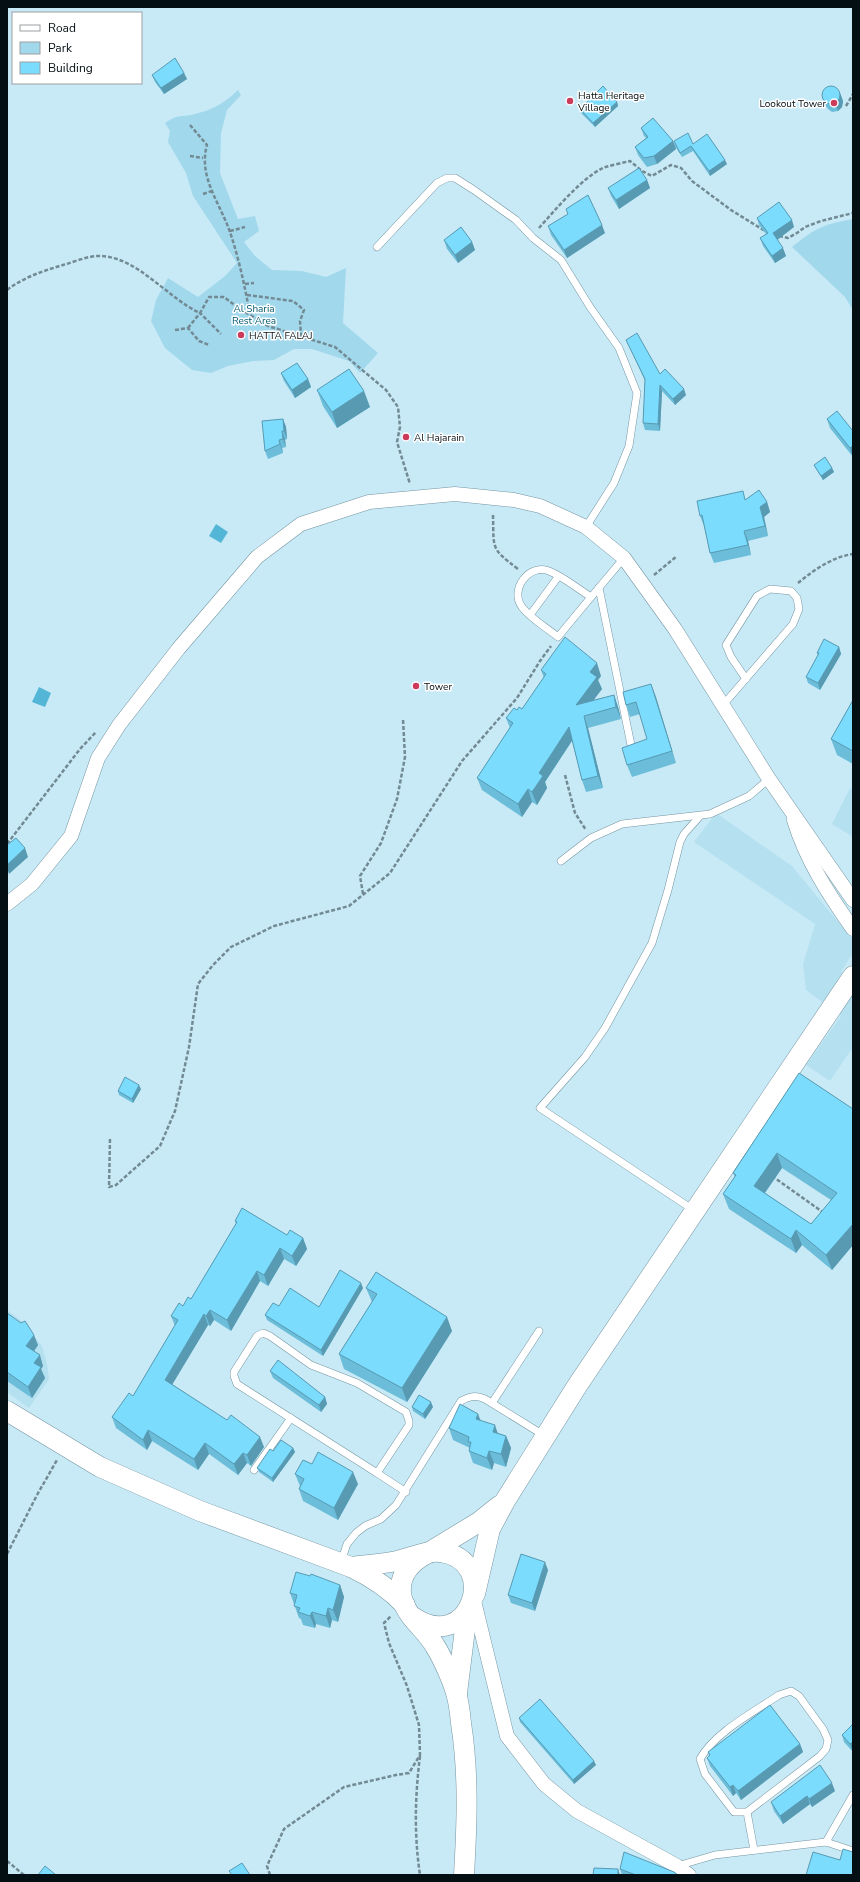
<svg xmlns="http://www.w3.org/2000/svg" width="860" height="1882" font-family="'Nunito Sans',sans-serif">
  <rect width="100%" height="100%" fill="#c8eaf6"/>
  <!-- built -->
  <g fill="#b5e0f0">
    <path d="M850,788L853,790V837L832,824Z"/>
    <path d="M716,813L792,866L853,940V953L841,972L853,980V1047L830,1081L806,1065L841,1016L806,990L803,964L815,924L694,842Z"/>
    <path d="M7,1310L22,1321L42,1346L47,1364L49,1379L29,1408L7,1392Z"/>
  </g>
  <!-- green -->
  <g fill="#a2d8ec">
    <path d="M238,90L241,95L227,110L221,133L220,173L238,219L255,216L259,231L244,242L255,256L272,270L302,271L326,277L346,268L343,323L378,353L360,373L349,361L312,349H294L274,360L253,361L228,366L211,373L192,370L165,348L151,321L156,300L168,278L198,297L225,276L237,263L193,196L186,173L168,142L170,131L165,123C180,113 180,118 195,114C212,110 225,103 238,90Z"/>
    <path d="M853,219V310L845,297L792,247C817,227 822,225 853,219Z"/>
  </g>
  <!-- water -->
  <g fill="#54b6d6">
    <path d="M216,524L228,532L221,543L209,536Z"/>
    <path d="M39,687L51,693L45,707L32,702Z"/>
  </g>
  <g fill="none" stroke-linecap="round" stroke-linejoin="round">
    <!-- lane casing -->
    <g stroke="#7595a1" stroke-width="8">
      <g id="lane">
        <path d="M377,247L437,183L447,178H455L474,190L516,220L533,238L561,260L590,307L619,348L637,393L629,446L614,483L586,527"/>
        <path d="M599,588L631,745"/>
        <path d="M591,597C578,589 564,577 549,571C529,563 509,590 522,607C531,619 547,628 558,637C580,610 602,584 624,558"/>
        <path d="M530,615L558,577"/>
        <path d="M723,705L793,624L799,609L797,598L791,591L770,589L757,596L726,645L731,657L746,679"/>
        <path d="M561,861L591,838L622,824L710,814L749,796L769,779"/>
        <path d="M695,1211L540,1108L585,1057L605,1028L652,943L668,890L680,842L684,834L700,816"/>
        <path d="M263,1333L270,1336L311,1365L357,1383L406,1412L409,1421V1425L377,1473L237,1384L234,1376V1372L257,1336Z"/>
        <path d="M492,1403L539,1331"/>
        <path d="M254,1470L291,1418"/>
        <path d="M377,1473L406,1492"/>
        <path d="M341,1562L347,1544L356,1533L365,1526L381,1519L396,1505L461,1401C470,1396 476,1395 485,1399L545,1436"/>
        <path d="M747,1812L820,1756L826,1749L828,1740L823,1729L799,1696L791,1691L779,1695C754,1712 715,1732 700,1759L705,1774L734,1812H747L754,1850"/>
        <path d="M826,1842L853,1795"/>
        <path d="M677,1866L715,1855L826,1842L853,1851"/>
      </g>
    </g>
    <!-- street casing -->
    <g stroke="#7595a1" stroke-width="15">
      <g id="street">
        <path d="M794,820C806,860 829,895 853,929"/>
        <path d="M7,904L32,884L71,836L98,758L119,725L179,648L257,557L301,524L369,502L455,494L514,500L540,506L586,527L624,558L675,629L769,779L853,900"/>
        <path d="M474,1601L507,1736L544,1784L577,1811L677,1866L689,1875"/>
      </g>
    </g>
    <!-- secondary casing -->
    <g stroke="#7595a1" stroke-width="21">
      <g id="secondary">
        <path d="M7,1411L100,1467L200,1511L351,1567C372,1577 389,1588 405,1605"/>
        <path d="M428,1553C412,1561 399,1573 401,1593C403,1615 425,1628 435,1646C442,1657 453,1681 456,1693C459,1702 460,1713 461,1723C469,1775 467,1823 464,1875"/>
        <path d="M428,1553L479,1522L499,1506"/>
        <path d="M351,1567C366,1565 382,1564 397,1561C411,1558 427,1550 441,1552C501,1560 471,1656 413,1617"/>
        <path d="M475,1594L490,1529L505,1501L577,1386L853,976"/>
        <path d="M457,1693L465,1629L471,1607"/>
      </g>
    </g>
    <!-- path -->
    <g stroke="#728a93" stroke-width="2.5" stroke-dasharray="4 2" stroke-linecap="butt">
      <path d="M846,106L853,94"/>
      <path d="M190,125L207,145C198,177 220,203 230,232C239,259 245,287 250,315"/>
      <path d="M190,156L203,158"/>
      <path d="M203,194L212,191"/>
      <path d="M539,228C554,211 583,177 603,168C611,165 622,163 630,161L642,171L652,176L671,165L681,168L692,181L731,210L765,231"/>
      <path d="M230,231L245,227"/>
      <path d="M779,236L788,238L797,233L805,227L821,221L853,213"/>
      <path d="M245,284L254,283"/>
      <path d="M7,290C24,277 43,271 63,265C74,262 87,256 99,256C137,256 167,298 200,313L209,297H224L237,307L268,326L335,347L386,390L398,407L400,427L397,442L410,484"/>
      <path d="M247,295L293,301L304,310L300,321L301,335"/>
      <path d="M188,328L200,313L221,334"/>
      <path d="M175,330L188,328L199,341L209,345"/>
      <path d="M493,515C494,549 490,548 518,569"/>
      <path d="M654,575L677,556"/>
      <path d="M798,583C814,570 832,557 853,554"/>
      <path d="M565,775L575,813L586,830"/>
      <path d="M7,844L80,749L96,732"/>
      <path d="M363,894L360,876L381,843L397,799L405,757L403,719"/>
      <path d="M110,1139L109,1187L116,1185L160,1146L175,1111L189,1047L198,984L213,965L231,947L274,926L349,906L390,873L462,761L517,698L540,661L551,646"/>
      <path d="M772,1176L824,1213"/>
      <path d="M7,1554L37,1495L57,1460"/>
      <path d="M420,1756C415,1796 414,1835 420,1875"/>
      <path d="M7,1861L24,1875"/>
      <path d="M270,1875L267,1866L284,1829L344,1787L396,1775L409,1773L420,1755L419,1725L407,1686L389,1643L384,1623L391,1616"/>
    </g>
    <!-- lane -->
    <use href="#lane" stroke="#fff" stroke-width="7"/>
    <!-- street -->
    <use href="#street" stroke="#fff" stroke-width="14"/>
    <!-- secondary -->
    <use href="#secondary" stroke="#fff" stroke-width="20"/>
  </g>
  <!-- wall -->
  <g fill="#6bbdda" fill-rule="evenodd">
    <path d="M184,73L187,79L164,94L155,82L152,75Z"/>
    <path d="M840,93L843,101L842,107L838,111L832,112L828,109L825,105L822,96Z"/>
    <path d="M617,102L618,106L595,127L581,113L580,109Z"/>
    <path d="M641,128L673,141L676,149L657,164L647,167L638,155L635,147L646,138L644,136Z"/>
    <path d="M674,141L693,144L727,164L710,176L693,151L682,157L675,146Z"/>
    <path d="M647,180L650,188L619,209L611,196L608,188Z"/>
    <path d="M757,218L794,227L777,239L786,256L775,263L763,246L760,238L766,234L759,225Z"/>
    <path d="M548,226L605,233L567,258L551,235Z"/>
    <path d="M444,240L472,242L475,250L458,263L447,249Z"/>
    <path d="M626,340L660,374L686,395L675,405L662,391L660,431L645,430L643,423L645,381L629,346Z"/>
    <path d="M281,373L308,379L311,387L295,398L284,381Z"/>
    <path d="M317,390L370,407L337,428L323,406Z"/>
    <path d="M283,419L286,427L287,439L285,440L286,447L282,448L283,453L268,459L265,451Z"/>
    <path d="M827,419L853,431V457L830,428Z"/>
    <path d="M814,465L832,468L834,472L823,480L816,469Z"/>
    <path d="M746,499L767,502L770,512L764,517L768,536L748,541L751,555L714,563L710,553L704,526L700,516Z"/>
    <path d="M839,647L841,654L820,690L808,683L806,677L818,655L817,653Z"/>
    <path d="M541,670L601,676L598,680L602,689L593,700L614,695L618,707L621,719L588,728L603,788L586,792L582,780L572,741L545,782L547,788L537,805L532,802L522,817L482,790L477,778L510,728L506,718L517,710L522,709L544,678Z"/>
    <path d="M651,684L676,763L632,777L627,765L647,739L640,714L630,717L626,705Z"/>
    <path d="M853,700V764L837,755L831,739Z"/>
    <path d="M141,1089L133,1103L119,1095L118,1091Z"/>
    <path d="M853,1109V1245L832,1270L802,1245L796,1253L729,1209L723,1194L735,1177L733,1173ZM782,1168L831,1200L811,1224L765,1193Z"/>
    <path d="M235,1221L287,1235L303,1238L307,1249L296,1266L284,1259L268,1286L260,1281L231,1331L214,1320L210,1326L208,1325L172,1384L264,1447L251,1466L247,1463L238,1475L209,1454L198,1470L152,1441L147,1450L116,1428L112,1417L133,1396L175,1326L171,1316L191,1299L236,1224Z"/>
    <path d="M363,1288L323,1356L267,1320L265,1315L279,1306L319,1307Z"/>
    <path d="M366,1288L452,1331L407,1402L344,1369L339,1354L372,1302Z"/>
    <path d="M7,1313L38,1345L34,1351L43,1366L41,1369L45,1378L32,1398L7,1381Z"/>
    <path d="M270,1371L325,1397L327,1404L321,1412L273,1378Z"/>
    <path d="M412,1407H433L425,1419L413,1411Z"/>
    <path d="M478,1414L481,1421L498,1433L506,1436L511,1448L506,1467L494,1463L492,1470L473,1463L469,1451L470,1448L453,1440L449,1428Z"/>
    <path d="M293,1448L295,1452L273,1482L259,1472L257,1468L273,1451Z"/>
    <path d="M312,1464L358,1484L338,1520L303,1501L299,1489L300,1486L295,1474Z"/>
    <path d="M548,1570L535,1611L511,1603L508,1595Z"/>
    <path d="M340,1585L344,1597L338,1622L332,1620L330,1628L316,1624L315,1628L303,1625L301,1619L299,1618L290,1593Z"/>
    <path d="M519,1718L596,1765L574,1784L520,1722Z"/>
    <path d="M852,1725L853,1752L844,1742L842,1735Z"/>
    <path d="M800,1744L803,1752L741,1800L736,1793L733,1796L710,1766L707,1758L709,1756L708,1752Z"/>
    <path d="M835,1791L812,1807L810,1804L783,1824L774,1811L771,1802Z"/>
    <path d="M620,1869L678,1875H622Z"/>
  </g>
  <!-- shaded-wall -->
  <g fill="#579ab2">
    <path d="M184,73L187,79L164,94L161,88Z"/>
    <path d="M840,93L843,101L842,107L838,111L835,102Z"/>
    <path d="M617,102L618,106L595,127L593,123Z"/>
    <path d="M673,141L676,149L657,164L654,156Z"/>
    <path d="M725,160L727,164L710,176L709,171Z"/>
    <path d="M647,180L650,188L619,209L616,200Z"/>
    <path d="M792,220L794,227L776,241L773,233Z"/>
    <path d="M602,225L605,233L567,258L564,250Z"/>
    <path d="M472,242L475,250L458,263L455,255Z"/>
    <path d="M783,248L786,256L775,263L772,256Z"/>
    <path d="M308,379L311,387L295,398L292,390Z"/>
    <path d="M660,385L662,391L660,431L658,424Z"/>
    <path d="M684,389L686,395L675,405L673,399Z"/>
    <path d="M364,391L370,407L337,428L332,412Z"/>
    <path d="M283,419L286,427L287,439L284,431Z"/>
    <path d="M282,431L285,440L286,447L283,439Z"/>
    <path d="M279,440L282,448L283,453L280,444Z"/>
    <path d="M853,446V457L850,448Z"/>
    <path d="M832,468L834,472L823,480L821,476Z"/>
    <path d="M767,502L770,512L764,517L768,536L765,526L760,507Z"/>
    <path d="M744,531L748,541L751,555L748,545Z"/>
    <path d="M839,647L841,654L820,690L818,683Z"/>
    <path d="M597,663L601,676L598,680L602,689L581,717L576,705L590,672Z"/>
    <path d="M651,684L656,697L676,763L672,751Z"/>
    <path d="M614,695L618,707L621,719L616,707Z"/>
    <path d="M584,716L588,728L603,788L598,776Z"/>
    <path d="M569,727L573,739L545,782L547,788L537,805L532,792L539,773Z"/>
    <path d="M528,789L532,802L522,817L518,804Z"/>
    <path d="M25,848L28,857L9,874L7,868V865Z"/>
    <path d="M139,1085L141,1089L133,1103L132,1099Z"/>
    <path d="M777,1153L782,1168L759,1201L754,1186Z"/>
    <path d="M853,1224V1245L832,1270L826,1255Z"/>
    <path d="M796,1230L802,1245L796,1253L791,1239Z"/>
    <path d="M303,1238L307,1249L296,1266L292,1256Z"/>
    <path d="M280,1248L284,1259L268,1286L264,1275Z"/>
    <path d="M257,1271L260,1281L231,1331L227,1320Z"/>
    <path d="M361,1283L363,1288L323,1356L321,1350Z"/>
    <path d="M210,1310L214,1320L210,1326L206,1316Z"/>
    <path d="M204,1314L208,1325L169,1390L165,1380Z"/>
    <path d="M447,1317L452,1331L407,1402L402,1388Z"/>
    <path d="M34,1335L38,1345L30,1357L26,1346Z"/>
    <path d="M40,1355L43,1366L41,1369L45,1378L32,1398L28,1387L34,1363Z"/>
    <path d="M325,1397L327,1404L321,1412L319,1405Z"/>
    <path d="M431,1402L433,1407L425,1419L423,1414Z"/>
    <path d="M478,1414L482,1426L476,1419Z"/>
    <path d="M495,1425L499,1437L493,1432Z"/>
    <path d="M148,1430L152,1441L147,1450L143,1440Z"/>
    <path d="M506,1436L511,1448L506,1467L501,1454Z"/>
    <path d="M260,1437L264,1447L251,1466L247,1455Z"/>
    <path d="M205,1443L209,1454L198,1470L194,1459Z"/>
    <path d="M293,1448L295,1452L273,1482L272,1478Z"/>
    <path d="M489,1451L494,1463L492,1470L487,1458Z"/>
    <path d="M243,1453L247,1463L238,1475L234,1464Z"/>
    <path d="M353,1472L358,1484L338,1520L334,1508Z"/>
    <path d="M545,1562L548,1570L535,1611L532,1603Z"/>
    <path d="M340,1585L344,1597L338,1622L333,1610Z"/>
    <path d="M328,1608L332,1620L330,1628L326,1616Z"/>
    <path d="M312,1612L316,1624L315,1628L310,1616Z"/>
    <path d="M853,1742V1752L850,1744Z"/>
    <path d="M800,1744L803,1752L741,1800L738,1791Z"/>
    <path d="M594,1761L596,1765L574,1784L573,1780Z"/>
    <path d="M832,1783L835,1791L812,1807L809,1799Z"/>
    <path d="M733,1785L736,1793L733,1796L730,1787Z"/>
    <path d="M807,1796L810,1804L783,1824L780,1816Z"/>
    <path d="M618,1869L620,1875H618Z"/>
  </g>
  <!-- building -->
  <g fill="#7cdcfe" stroke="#579ab2" fill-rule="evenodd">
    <path d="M175,58L184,73L161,88L152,75Z"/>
    <path d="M603,86L617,102L593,123L580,109Z"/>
    <circle cx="831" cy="95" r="9"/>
    <path d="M653,118L673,141L654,156L644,158L635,147L648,137L641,128Z"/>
    <path d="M688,133L693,144L707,134L725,160L709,171L691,146L680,153L674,141Z"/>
    <path d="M639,168L647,180L616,200L608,188Z"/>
    <path d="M588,195L602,225L564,250L548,226L568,214L566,209Z"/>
    <path d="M779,202L792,220L773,233L783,248L772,256L760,238L768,233L757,218Z"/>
    <path d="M461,227L472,242L455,255L444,240Z"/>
    <path d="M637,333L660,374L665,369L684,389L673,399L660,385L658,424L643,423L645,379L626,340Z"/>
    <path d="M297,363L308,379L292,390L281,373Z"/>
    <path d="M349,369L364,391L332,412L317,390Z"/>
    <path d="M837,411L853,431V446L850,448L827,419Z"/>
    <path d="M283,419L284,431H282L283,439L279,440L280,444L265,451L262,421Z"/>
    <path d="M825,457L832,468L821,476L814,465Z"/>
    <path d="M759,490L767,502L760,507L765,526L744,531L748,545L710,553L702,515L700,516L697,501L743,491L745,500Z"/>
    <path d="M565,637L597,663L590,672L597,677L576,705L614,695L616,707L584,716L598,776L582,780L569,727L539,773L543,776L532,792L528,789L518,804L477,778L513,723L506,718L514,708L517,710L519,707L522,709L546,674L541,670Z"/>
    <path d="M824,639L839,647L818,683L806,677L819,653H817Z"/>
    <path d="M651,684L672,751L627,765L622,748L647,739L636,702L626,705L623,692Z"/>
    <path d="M853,700V751L831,739Z"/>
    <path d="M16,838L25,848L7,865V845Z"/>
    <path d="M799,1073L853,1109V1224L826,1255L796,1230L791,1239L723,1194L736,1175L733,1173ZM777,1153L837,1193L811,1224L754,1186Z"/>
    <path d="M125,1077L139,1085L132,1099L118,1091Z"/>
    <path d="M242,1208L287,1235L290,1230L303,1238L292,1256L280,1248L264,1275L257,1271L227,1320L210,1310L206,1316L204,1314L165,1380L227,1420L231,1415L260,1437L247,1455L243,1453L234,1464L205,1443L194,1459L148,1430L143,1440L112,1417L129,1393L133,1396L178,1320L171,1316L179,1303L183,1306L188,1297L191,1299L237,1222L235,1221Z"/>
    <path d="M340,1270L361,1283L321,1350L265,1315L273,1303L279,1306L290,1288L319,1307Z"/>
    <path d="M376,1272L447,1317L402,1388L339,1354L377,1294L366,1288Z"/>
    <path d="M7,1313L21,1323L25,1321L34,1335L26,1346L40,1355L34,1363L41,1367L28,1387L7,1372Z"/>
    <path d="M278,1360L325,1397L319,1405L270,1371Z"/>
    <path d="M419,1395L431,1402L423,1414L412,1407Z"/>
    <path d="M460,1404L478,1414L476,1419L495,1425L493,1432L506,1436L501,1454L489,1451L487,1458L469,1451L471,1442H468L469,1437L449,1428Z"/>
    <path d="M281,1440L293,1448L272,1478L257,1468L270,1449L273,1451Z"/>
    <path d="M318,1452L353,1472L334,1508L299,1489L304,1479L295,1474L303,1460L312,1464Z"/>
    <path d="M521,1554L545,1562L532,1603L508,1595Z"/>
    <path d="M296,1572L310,1576L311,1574L340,1585L333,1610L328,1608L326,1616L312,1612L310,1616L298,1612L300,1608L294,1606L297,1595L290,1593Z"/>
    <path d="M540,1699L594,1761L573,1780L519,1718Z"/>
    <path d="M770,1705L800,1744L738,1791L733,1785L730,1787L707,1758L710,1755L708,1752Z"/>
    <path d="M853,1723V1742L850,1744L842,1735L852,1725Z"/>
    <path d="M820,1765L832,1783L809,1799L807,1796L780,1816L771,1802Z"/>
    <path d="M843,1849L853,1852V1875H806L813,1852L840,1860Z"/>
    <path d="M624,1852L674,1872L678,1875H636L620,1869Z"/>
    <path d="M242,1863L250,1875H232L229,1871Z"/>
    <path d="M45,1866L56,1875H38Z"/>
    <path d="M594,1868L618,1869V1875H593Z"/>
  </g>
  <!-- markers -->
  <g fill="#cc3c5a" stroke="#fff" stroke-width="1.5">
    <circle cx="570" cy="101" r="4"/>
    <circle cx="834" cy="103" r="4"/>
    <circle cx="241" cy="335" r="4"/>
    <circle cx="406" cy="437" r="4"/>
    <circle cx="416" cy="686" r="4"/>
  </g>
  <g text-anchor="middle" stroke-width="3" stroke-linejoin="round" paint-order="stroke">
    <!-- poi labels -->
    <g font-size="10" fill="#040f13" stroke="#fff" text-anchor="start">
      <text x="578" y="99">Hatta Heritage<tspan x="578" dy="12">Village</tspan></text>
      <text x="826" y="107" text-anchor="end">Lookout Tower</text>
      <text x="249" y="339">HATTA FALAJ</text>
      <text x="414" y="441">Al Hajarain</text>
      <text x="424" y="690">Tower</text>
    </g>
    <!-- park labels -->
    <g font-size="10" fill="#00586e" stroke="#fff">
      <text x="254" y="312">Al Sharia<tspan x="254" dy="12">Rest Area</tspan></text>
    </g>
  </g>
  <!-- border -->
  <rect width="860" height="1882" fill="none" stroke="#040f13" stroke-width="16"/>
  <!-- legend -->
  <rect x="12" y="12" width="130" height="72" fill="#ffffff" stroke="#9b9fa1"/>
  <rect x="20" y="25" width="20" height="6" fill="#ffffff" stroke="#9b9fa1"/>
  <text x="48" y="32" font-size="12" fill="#040f13">Road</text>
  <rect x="20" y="42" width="20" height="12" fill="#a2d8ec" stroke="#9b9fa1"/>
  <text x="48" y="52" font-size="12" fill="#040f13">Park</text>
  <rect x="20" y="62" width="20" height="12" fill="#7cdcfe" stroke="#9b9fa1"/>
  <text x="48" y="72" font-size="12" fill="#040f13">Building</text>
</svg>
